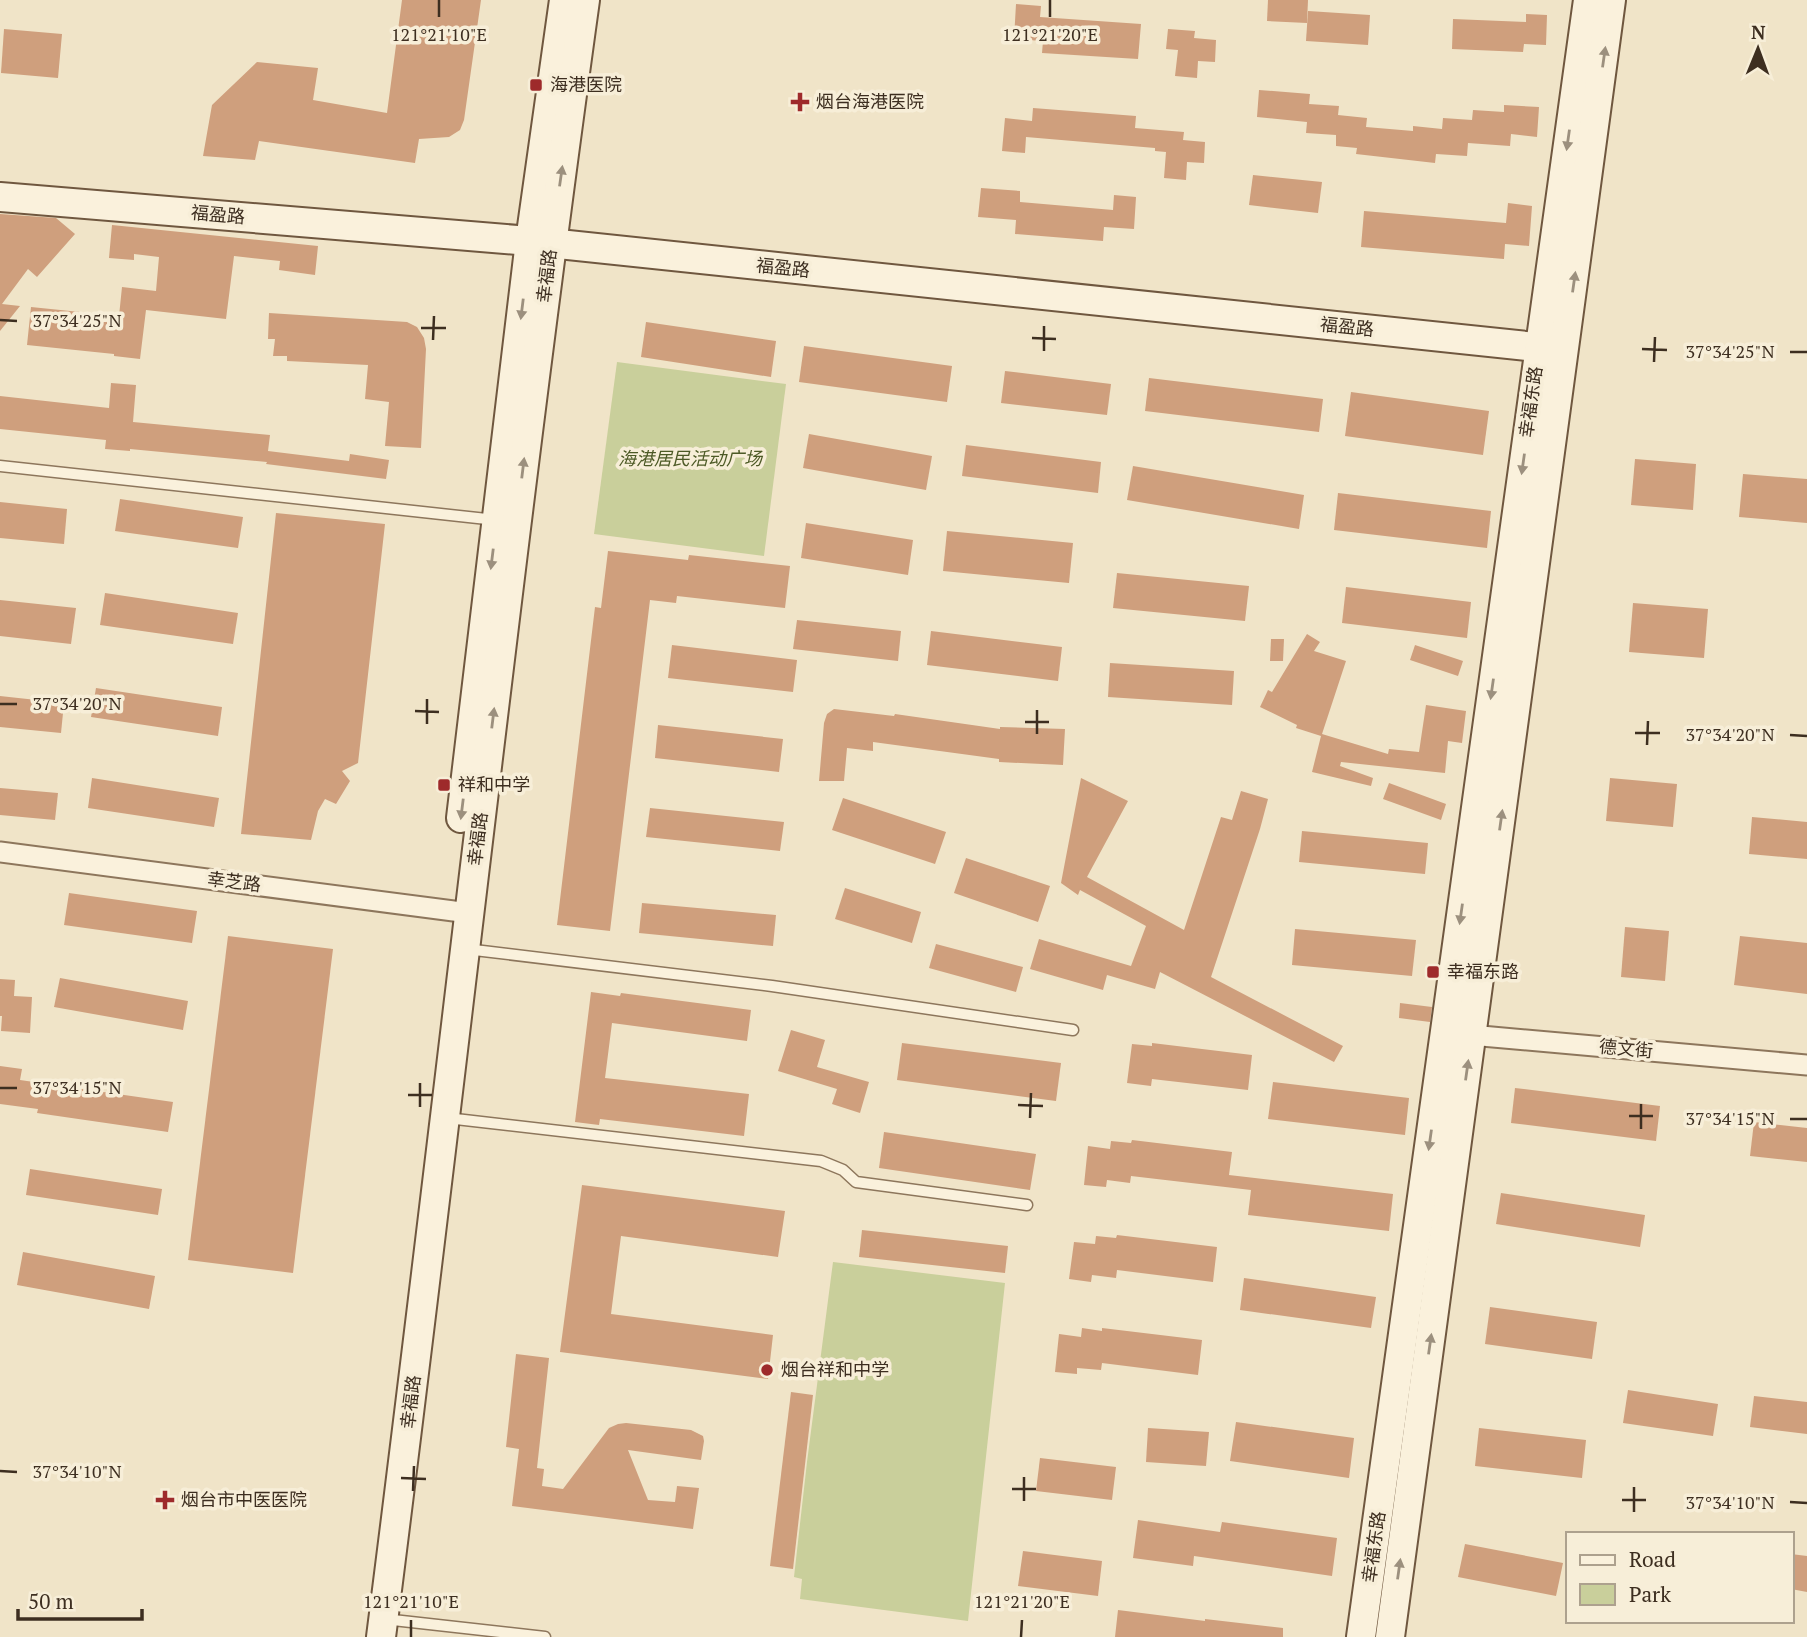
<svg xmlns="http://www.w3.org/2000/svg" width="1807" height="1637" font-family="'PT Serif','Noto Sans SC',serif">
  <rect width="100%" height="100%" fill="#f0e4c8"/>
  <!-- green -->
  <g fill="#c9cf9b">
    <path d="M617,362L786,384L764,556L594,534Z"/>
    <path d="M833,1262L1005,1283L968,1621L800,1599L802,1579L794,1577L807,1462Z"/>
  </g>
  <!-- building -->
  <g fill="#cf9f7d">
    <path d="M402,0H481L464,120L460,130L449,137L419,139L415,163L259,141L255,160L203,156L212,105L257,62L318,68L313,100L387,113Z"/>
    <path d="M1268,0H1308L1307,23L1267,21Z"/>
    <path d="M1016,4L1041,6L1040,17L1141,24L1138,59L1042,53L1043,41L1014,39Z"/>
    <path d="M1308,11L1370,15L1368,45L1306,41Z"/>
    <path d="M1526,14L1547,15L1546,45L1524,44L1523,52L1452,49L1453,19L1526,22Z"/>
    <path d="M4,29L62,34L58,78L1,73Z"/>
    <path d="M1168,29L1195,31L1194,38L1216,40L1215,62L1198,61L1197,78L1175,76L1178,50L1166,49Z"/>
    <path d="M1259,90L1310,94L1309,104L1339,106L1338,115L1367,118L1366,127L1413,131V126L1442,129L1443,118L1472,120L1473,110L1504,112V105L1539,107L1537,137L1511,134L1510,146L1468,143L1467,156L1436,154L1435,163L1356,154L1357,148L1336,146V135L1306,133L1307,122L1257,117Z"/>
    <path d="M1033,108L1136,116L1135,128L1184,132L1183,140L1205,142L1204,163L1187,162L1186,180L1164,178L1166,152L1155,151V148L1026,137L1025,153L1002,151L1005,118L1032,121Z"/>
    <path d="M1253,175L1322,182L1318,213L1249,205Z"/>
    <path d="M981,188L1020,191V202L1113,210L1114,195L1136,197L1134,229L1104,227L1103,241L1015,234L1016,220L978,217Z"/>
    <path d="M1508,203L1532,206L1529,246L1505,244L1504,259L1361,247L1364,211L1506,223Z"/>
    <path d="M0,214L56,218L75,234L37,277L28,269L2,304L20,306L0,331Z"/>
    <path d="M112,225L318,246L315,275L279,270L280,261L234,256L226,319L146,310L140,359L114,356V354L27,345L31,307L119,316L122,287L156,291L159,257L134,254V260L109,258Z"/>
    <path d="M269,313L407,322L417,327L424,338L426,349L421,448L385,446L389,402L365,399L368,365L287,361V356H273L275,339H268Z"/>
    <path d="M646,322L776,341L771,377L641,357Z"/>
    <path d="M804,346L952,366L947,402L799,382Z"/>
    <path d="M1005,371L1111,384L1107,415L1001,403Z"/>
    <path d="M1149,378L1323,399L1319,432L1145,411Z"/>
    <path d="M111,383L136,385L133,422L270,435L268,451L349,461L350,454L389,460L386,479L266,464L267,462L130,449V451L105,449L106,440L0,429V396L109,408Z"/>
    <path d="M1351,392L1489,411L1483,455L1345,436Z"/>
    <path d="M809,434L932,456L926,490L803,468Z"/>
    <path d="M966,445L1101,462L1098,493L962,476Z"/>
    <path d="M1635,459L1696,464L1693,510L1631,505Z"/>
    <path d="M1133,466L1304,495L1299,529L1127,500Z"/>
    <path d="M1743,474L1807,479V523L1739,517Z"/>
    <path d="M1338,493L1491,511L1487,548L1334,530Z"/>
    <path d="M120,499L243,517L238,548L115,531Z"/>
    <path d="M0,502L67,509L64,544L0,538Z"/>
    <path d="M276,513L385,524L358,763L342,771L350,781L336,804L325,799L318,811L311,840L241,834Z"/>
    <path d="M806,523L913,540L908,575L801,558Z"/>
    <path d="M947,531L1073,543L1069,583L943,571Z"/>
    <path d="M608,551L688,560L689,555L790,566L785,608L677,596L676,603L650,600L610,931L557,925L595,607L601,608Z"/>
    <path d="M1117,573L1249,586L1245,621L1113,608Z"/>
    <path d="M1346,587L1471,602L1467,638L1342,623Z"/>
    <path d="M105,593L238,613L233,644L100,625Z"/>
    <path d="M0,600L76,608L71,644L0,636Z"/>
    <path d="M1633,603L1708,609L1704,658L1629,652Z"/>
    <path d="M797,620L901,631L898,661L793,649Z"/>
    <path d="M931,631L1062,647L1058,681L927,665Z"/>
    <path d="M1307,634L1320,642L1314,651L1346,661L1322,734L1388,754L1389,749L1419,752L1426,705L1466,711L1462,743L1448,741L1445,773L1341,762L1340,766L1373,778L1371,786L1312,772L1321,736L1296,728L1297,725L1260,707L1268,690L1272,692Z"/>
    <path d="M1271,639H1284L1283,661H1270Z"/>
    <path d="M672,645L797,660L793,692L668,678Z"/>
    <path d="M1415,645L1463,661L1458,676L1410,660Z"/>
    <path d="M1110,663L1234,671L1232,705L1108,697Z"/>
    <path d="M96,688L222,707L218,736L91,717Z"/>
    <path d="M0,696L64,703L61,733L0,727Z"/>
    <path d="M834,709L894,716L895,714L1000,729V727L1065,729L1063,765L999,762V759L873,742V751L847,748L844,781H819L824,723L827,714Z"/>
    <path d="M658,725L783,739L779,772L655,758Z"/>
    <path d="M92,778L219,798L214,827L88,808Z"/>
    <path d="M1081,778L1128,801L1087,877L1184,930L1221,817L1232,820L1241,791L1268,799L1260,829L1211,977L1343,1046L1334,1062L1160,972L1155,989L1107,975L1103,990L1030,969L1039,939L1131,966L1146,926L1080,890L1078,895L1061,883Z"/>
    <path d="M1610,778L1677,784L1673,827L1606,821Z"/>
    <path d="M1389,783L1446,804L1441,820L1383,799Z"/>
    <path d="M0,788L58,793L55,820L0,815Z"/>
    <path d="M843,798L946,832L935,864L832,830Z"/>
    <path d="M650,808L784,822L780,851L646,837Z"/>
    <path d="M1752,817L1807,822V859L1749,854Z"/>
    <path d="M1302,831L1428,843L1425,874L1299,862Z"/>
    <path d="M966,858L1050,886L1038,922L954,893Z"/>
    <path d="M845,888L921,912L912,943L835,919Z"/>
    <path d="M69,893L197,911L192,943L64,925Z"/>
    <path d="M642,903L776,915L773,946L639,933Z"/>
    <path d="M1625,927L1669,931L1665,981L1621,977Z"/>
    <path d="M1295,929L1416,940L1412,976L1292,965Z"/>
    <path d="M228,936L333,949L293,1273L188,1260Z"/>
    <path d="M1740,936L1807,943V994L1734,985Z"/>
    <path d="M936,944L1023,967L1016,992L929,968Z"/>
    <path d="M60,978L188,1001L183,1030L54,1007Z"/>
    <path d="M0,979L15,980L14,996L32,997L30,1033L1,1031L2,1016H0Z"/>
    <path d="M591,992L620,996L621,993L751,1010L747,1041L612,1023L605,1078L749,1094L744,1136L600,1119L599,1125L575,1122Z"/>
    <path d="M1400,1003L1432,1007L1430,1022L1399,1018Z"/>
    <path d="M791,1030L825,1040L817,1067L869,1082L860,1113L832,1104L837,1089L778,1071Z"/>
    <path d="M902,1043L1061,1063L1056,1101L897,1080Z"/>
    <path d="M1152,1043L1252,1055L1248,1090L1152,1079L1151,1086L1127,1083L1132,1044L1152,1046Z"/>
    <path d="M0,1066L22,1069L20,1080L173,1102L168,1132L37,1113L38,1109L0,1104Z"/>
    <path d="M1273,1082L1409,1098L1405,1135L1268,1119Z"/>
    <path d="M1515,1088L1660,1106L1656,1141L1511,1123Z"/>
    <path d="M1754,1122L1807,1128V1162L1750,1156Z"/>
    <path d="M884,1132L1036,1154L1030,1190L879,1168Z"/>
    <path d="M1132,1140L1232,1152L1229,1175L1393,1194L1389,1231L1248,1215L1251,1190L1131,1176L1130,1183L1107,1180L1106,1187L1084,1185L1088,1146L1110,1149L1111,1141L1131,1143Z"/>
    <path d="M30,1169L162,1189L158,1215L26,1195Z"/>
    <path d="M582,1185L785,1211L778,1257L621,1236L611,1314L773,1335L768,1379L560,1352Z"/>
    <path d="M1501,1193L1645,1215L1640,1247L1496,1224Z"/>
    <path d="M862,1230L1008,1246L1005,1273L859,1257Z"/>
    <path d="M1117,1235L1217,1247L1213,1282L1117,1270L1116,1278L1092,1275L1091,1282L1069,1279L1074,1242L1095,1244L1096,1236L1116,1238Z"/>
    <path d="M23,1252L155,1276L149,1309L17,1285Z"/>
    <path d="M1244,1278L1376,1297L1371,1328L1240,1310Z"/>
    <path d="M1490,1307L1597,1322L1592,1359L1485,1344Z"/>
    <path d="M1082,1328L1102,1331V1328L1202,1340L1198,1375L1102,1363L1101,1370L1077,1368V1374L1055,1372L1059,1334L1081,1337Z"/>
    <path d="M516,1354L549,1358L537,1468L544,1469L542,1486L563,1489L609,1428L618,1424L626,1423L691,1430L703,1436L704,1441L701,1460L628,1450L648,1500L675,1502L677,1486L699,1488L693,1529L512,1506L519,1449L506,1447Z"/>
    <path d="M1628,1390L1718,1404L1713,1436L1623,1423Z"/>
    <path d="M791,1392L813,1395L793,1569L770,1566Z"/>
    <path d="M1754,1396L1807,1402V1434L1750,1427Z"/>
    <path d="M1236,1422L1354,1438L1349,1478L1230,1461Z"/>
    <path d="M1148,1428L1209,1432L1206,1466L1146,1462Z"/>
    <path d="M1479,1428L1586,1440L1582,1478L1475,1466Z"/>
    <path d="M1040,1458L1116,1467L1112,1500L1036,1491Z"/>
    <path d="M1138,1520L1220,1532L1222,1522L1337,1538L1332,1576L1194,1556L1193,1566L1133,1558Z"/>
    <path d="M1465,1544L1563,1563L1556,1596L1458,1577Z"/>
    <path d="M1023,1551L1102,1561L1098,1596L1018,1586Z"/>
    <path d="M1791,1554L1807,1556V1592L1791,1589Z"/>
    <path d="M1118,1610L1205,1621V1619L1283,1628V1637H1115Z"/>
  </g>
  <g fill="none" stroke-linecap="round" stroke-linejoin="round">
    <!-- lane casing -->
    <g stroke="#8d765c" stroke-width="13">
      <g id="lane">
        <path d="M0,466L496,520"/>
        <path d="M466,949L772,986L1073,1030"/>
        <path d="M447,1118L821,1161L843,1170L856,1182L1027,1205"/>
        <path d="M384,1619L545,1637"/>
      </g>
    </g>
    <!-- street casing -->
    <g stroke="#8d765c" stroke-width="23">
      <g id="street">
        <path d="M0,852L469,913"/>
        <path d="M1459,1034L1807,1065"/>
      </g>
    </g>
    <!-- secondary casing -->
    <g stroke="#6f573f" stroke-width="32">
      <g id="secondary">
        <path d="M0,197L530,241L1555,349"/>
        <path d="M461,818L530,241L564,0"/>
        <path d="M381,1637C451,1091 509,545 585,0"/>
        <path d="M1361,1637L1588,0"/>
        <path d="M1390,1637L1611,0"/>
      </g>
    </g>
    <!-- lane -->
    <use href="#lane" stroke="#faf1dc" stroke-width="10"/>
    <!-- street -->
    <use href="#street" stroke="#faf1dc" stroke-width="19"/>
    <!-- secondary -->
    <use href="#secondary" stroke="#faf1dc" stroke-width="28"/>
  </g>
  <!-- one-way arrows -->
  <defs><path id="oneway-solid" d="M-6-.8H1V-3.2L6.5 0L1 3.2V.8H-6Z" transform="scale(1.75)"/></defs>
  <g fill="#9c907e">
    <use href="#oneway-solid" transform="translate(1604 57) rotate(-82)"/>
    <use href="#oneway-solid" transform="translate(1568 140) rotate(98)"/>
    <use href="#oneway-solid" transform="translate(561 176) rotate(-82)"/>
    <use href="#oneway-solid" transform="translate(1574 282) rotate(-82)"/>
    <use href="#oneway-solid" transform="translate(522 309) rotate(97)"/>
    <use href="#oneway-solid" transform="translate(1523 464) rotate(98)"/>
    <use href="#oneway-solid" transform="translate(523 468) rotate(-83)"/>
    <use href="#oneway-solid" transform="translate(492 559) rotate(97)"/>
    <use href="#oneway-solid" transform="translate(1492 689) rotate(98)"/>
    <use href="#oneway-solid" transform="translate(493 718) rotate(-83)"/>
    <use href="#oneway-solid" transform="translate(462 809) rotate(97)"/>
    <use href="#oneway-solid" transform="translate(1501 820) rotate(-82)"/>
    <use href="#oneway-solid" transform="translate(1461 914) rotate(98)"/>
    <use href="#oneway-solid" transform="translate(1467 1070) rotate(-82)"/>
    <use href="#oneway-solid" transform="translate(1430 1140) rotate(98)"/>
    <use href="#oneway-solid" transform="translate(1430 1344) rotate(-82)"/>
    <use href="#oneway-solid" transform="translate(1399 1569) rotate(-82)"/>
  </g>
  <!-- ticks -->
  <path fill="none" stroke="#3d2e20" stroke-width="2.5" d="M439,17V0M1050,17V0M0,320L17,321M421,328H446M1032,338L1056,339M433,340L434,316M1642,349L1667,350M1044,351V326M1790,352H1807M1654,362L1655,337M0,704H17M415,711L439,712M1025,722H1049M427,724V699M1635,733H1660M1037,734V710M1790,735L1807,736M1647,745L1648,721M0,1088H17M408,1095H432M1018,1105L1043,1106M420,1107V1083M1629,1116H1653M1030,1118L1031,1093M1790,1119H1807M1641,1129V1104M0,1471L17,1472M401,1478L426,1479M1012,1489H1036M413,1491L414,1466M1622,1500H1646M1024,1501V1477M1790,1502L1807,1503M1634,1512V1487M411,1637V1620M1021,1637L1022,1620"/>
  <!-- markers -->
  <g fill="#9e2a2b" stroke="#f7eed8" stroke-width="2.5">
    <rect x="529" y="78" width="14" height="14" rx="3.5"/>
    <path d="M796.5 91.5h7v7h7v7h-7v7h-7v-7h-7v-7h7z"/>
    <rect x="437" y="778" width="14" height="14" rx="3.5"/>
    <rect x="1426" y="965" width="14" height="14" rx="3.5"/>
    <circle cx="767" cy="1370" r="7"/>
    <path d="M161.5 1489.5h7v7h7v7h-7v7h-7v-7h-7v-7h7z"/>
  </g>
  <g text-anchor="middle" stroke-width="7" stroke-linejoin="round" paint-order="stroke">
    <!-- poi labels -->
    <g font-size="18" fill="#3d2e20" stroke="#f7eed8" text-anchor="start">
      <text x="550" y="91">海港医院</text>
      <text x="816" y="108">烟台海港医院</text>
      <text x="458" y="791">祥和中学</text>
      <text x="1447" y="978">幸福东路</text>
      <text x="781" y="1376">烟台祥和中学</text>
      <text x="181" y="1506">烟台市中医医院</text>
    </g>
    <!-- street labels -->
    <g font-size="18" fill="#3d2e20" stroke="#f7eed8">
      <text transform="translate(218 215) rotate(5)" y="6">福盈路</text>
      <text transform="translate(783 268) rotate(6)" y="6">福盈路</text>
      <text transform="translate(547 276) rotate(-83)" y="6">幸福路</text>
      <text transform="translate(1347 327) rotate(6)" y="6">福盈路</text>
      <text transform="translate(1531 402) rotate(-82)" y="6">幸福东路</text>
      <text transform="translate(478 839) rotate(-83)" y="6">幸福路</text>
      <text transform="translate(234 882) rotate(7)" y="6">幸芝路</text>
      <text transform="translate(1626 1049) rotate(5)" y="6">德文街</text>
      <text transform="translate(411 1402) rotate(-83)" y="6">幸福路</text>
      <text transform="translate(1374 1547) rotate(-82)" y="6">幸福东路</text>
    </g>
    <!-- park labels -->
    <g font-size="18" font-style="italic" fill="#4d5a26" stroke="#f7eed8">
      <text x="690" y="465">海港居民活动广场</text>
    </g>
  </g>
  <g font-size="18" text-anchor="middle" fill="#3d2e20" stroke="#f7eed8" stroke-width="7" stroke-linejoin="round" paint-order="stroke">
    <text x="439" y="41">121°21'10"E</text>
    <text x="1050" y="41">121°21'20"E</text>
    <text x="77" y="327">37°34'25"N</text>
    <text x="1730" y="358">37°34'25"N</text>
    <text x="77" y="710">37°34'20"N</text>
    <text x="1730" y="741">37°34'20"N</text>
    <text x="77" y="1094">37°34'15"N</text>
    <text x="1730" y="1125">37°34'15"N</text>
    <text x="77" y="1478">37°34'10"N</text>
    <text x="1730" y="1509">37°34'10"N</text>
    <text x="411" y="1608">121°21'10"E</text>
    <text x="1022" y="1608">121°21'20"E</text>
  </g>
  <!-- legend -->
  <rect x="1566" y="1532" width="228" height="91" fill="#f7eed8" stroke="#ada18e" stroke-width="2"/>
  <rect x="1580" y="1555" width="35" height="10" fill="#faf1dc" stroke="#ada18e" stroke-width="2"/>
  <text x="1629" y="1567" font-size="21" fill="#3d2e20">Road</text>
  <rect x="1580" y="1584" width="35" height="21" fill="#c9cf9b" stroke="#ada18e" stroke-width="2"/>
  <text x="1629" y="1602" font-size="21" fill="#3d2e20">Park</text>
  <!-- north arrow -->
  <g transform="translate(1758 49) rotate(1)" stroke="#f7eed8" stroke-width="5" paint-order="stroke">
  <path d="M0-5L12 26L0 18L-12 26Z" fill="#3d2e20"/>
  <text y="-10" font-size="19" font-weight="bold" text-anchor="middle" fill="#3d2e20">N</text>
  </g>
  <!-- scale -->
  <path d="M18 1609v10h124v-10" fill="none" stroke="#3d2e20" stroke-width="3.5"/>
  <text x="28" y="1609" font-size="21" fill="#3d2e20" stroke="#f7eed8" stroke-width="5" paint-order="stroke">50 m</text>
</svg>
